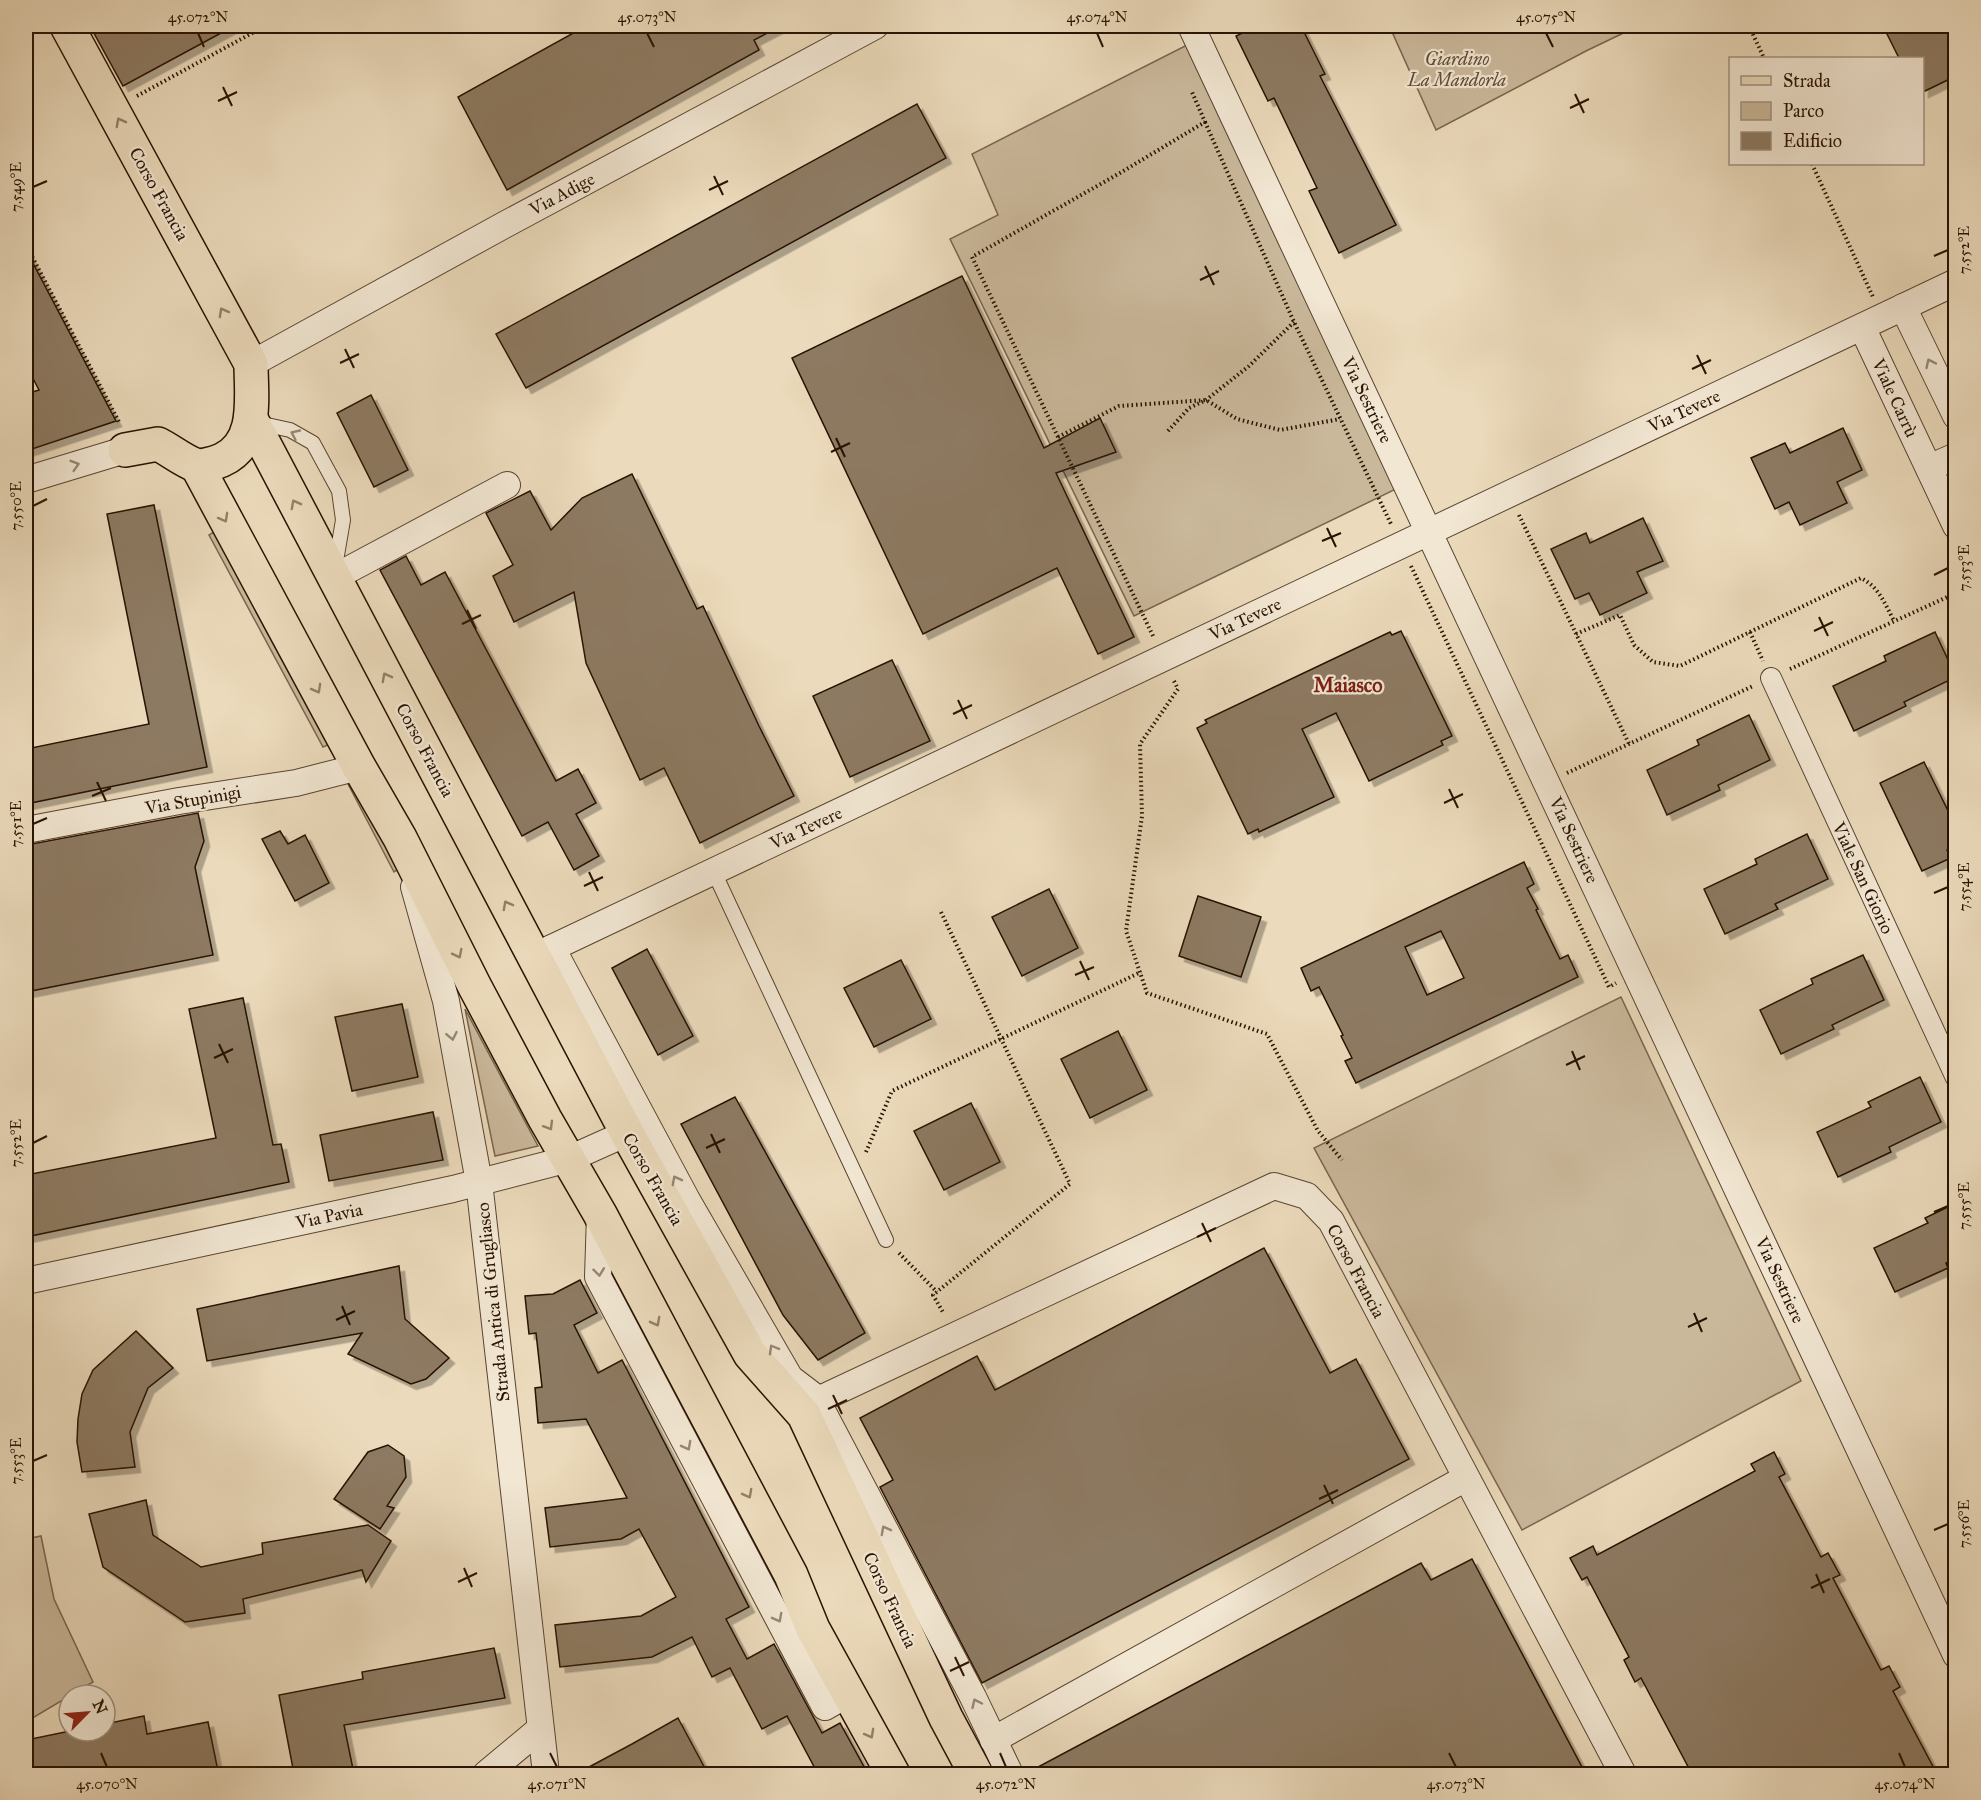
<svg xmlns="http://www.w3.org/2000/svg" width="1981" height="1800" font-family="'IM FELL Great Primer',serif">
  <defs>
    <filter id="shadow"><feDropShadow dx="5.5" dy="5.5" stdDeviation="0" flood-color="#0004"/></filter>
  </defs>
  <rect width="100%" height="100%" fill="#ebdabb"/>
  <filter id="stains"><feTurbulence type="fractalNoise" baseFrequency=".00333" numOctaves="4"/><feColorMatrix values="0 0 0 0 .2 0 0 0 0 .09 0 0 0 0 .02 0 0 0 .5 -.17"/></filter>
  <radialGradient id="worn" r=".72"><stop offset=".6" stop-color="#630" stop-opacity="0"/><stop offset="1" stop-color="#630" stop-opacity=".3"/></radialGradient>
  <!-- green -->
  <g fill="#cab89b" stroke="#79654e" stroke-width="1.5">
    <path d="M1410,26H1638L1586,51L1436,130L1393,34Z"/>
    <path d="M1191,43L1396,489L1134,616L950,239L998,215L972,154Z"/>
    <path d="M220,528L337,741L323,747L209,535Z"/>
    <path d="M360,780L407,864L394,872L348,784Z"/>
    <path d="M1621,997L1801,1381L1522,1530L1314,1148Z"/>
    <path d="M465,1009L538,1146L495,1156Z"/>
    <path d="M41,1536L54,1599L93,1682L26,1722V1539Z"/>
  </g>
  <!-- building -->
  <g fill="#8d7a62" stroke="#281201" stroke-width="1.5" fill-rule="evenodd" filter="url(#shadow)">
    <path d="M90,26H234L123,86Z"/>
    <path d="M586,26H781L754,40L759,50L507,190L458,97Z"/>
    <path d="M1257,26H1301L1325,74L1320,76L1396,225L1339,253L1309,191L1317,188L1274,98L1268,101L1236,36Z"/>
    <path d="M1883,26H1956V76L1923,92V58H1899Z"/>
    <path d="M917,104L946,158L526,388L496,334Z"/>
    <path d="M26,250L116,421L26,451V394L39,390L26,365Z"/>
    <path d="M962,276L1044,448L1100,418L1116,452L1056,473L1134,637L1098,654L1057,568L923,634L792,358Z"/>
    <path d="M371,395L408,470L374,487L337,413Z"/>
    <path d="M1843,428L1862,470L1837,482L1847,503L1800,525L1789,502L1775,509L1751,458L1785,443L1790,453Z"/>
    <path d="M632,474L697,609L703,606L759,726L794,796L700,843L664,768L640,780L586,663L574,592L514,622L493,576L513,565L486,513L530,491L551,530L582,498Z"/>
    <path d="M154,505L207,767L26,804V749L149,724L107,514Z"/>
    <path d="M1643,518L1663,561L1637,572L1647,593L1600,615L1589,593L1575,599L1551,549L1586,533L1590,543Z"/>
    <path d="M406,556L421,585L445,572L556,781L578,769L596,803L576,814L599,856L574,870L548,822L522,836L380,570Z"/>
    <path d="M1401,631L1452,736L1441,741L1443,745L1369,781L1336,713L1302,729L1334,797L1259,832L1258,829L1248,834L1197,728L1207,723L1205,720L1390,632L1392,635Z"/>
    <path d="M1935,632L1956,677L1904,702L1906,706L1854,731L1833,686L1886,661L1884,656Z"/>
    <path d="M892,660L930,741L850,777L813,696Z"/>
    <path d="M1749,715L1770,760L1718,785L1720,790L1667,815L1647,770L1699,745L1697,740Z"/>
    <path d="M1924,762L1956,827V846L1947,850L1951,858L1922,871L1880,783Z"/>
    <path d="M198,813L204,841L195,867L213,955L26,992V845Z"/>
    <path d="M280,831L288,844L305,835L329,883L295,901L262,839Z"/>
    <path d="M1807,834L1828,879L1775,904L1778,909L1725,934L1704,889L1757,864L1755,859Z"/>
    <path d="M1524,862L1534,884L1527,888L1538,909L1536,910L1560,959L1568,955L1578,977L1356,1083L1345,1061L1352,1058L1341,1036L1343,1035L1319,987L1311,991L1301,968ZM1441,931L1464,978L1427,995L1405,947Z"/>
    <path d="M1049,889L1078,948L1022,976L992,917Z"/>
    <path d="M1198,896L1261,917L1241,977L1179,956Z"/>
    <path d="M647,949L693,1036L658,1055L612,968Z"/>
    <path d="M1863,955L1884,1000L1832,1025L1834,1029L1781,1054L1760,1010L1813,984L1811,979Z"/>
    <path d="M901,960L931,1019L874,1047L844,988Z"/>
    <path d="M243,998L273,1145L281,1144L289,1182L26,1237V1175L216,1138L189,1009Z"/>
    <path d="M402,1004L418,1077L352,1091L335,1017Z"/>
    <path d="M1118,1031L1147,1090L1090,1118L1061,1059Z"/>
    <path d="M1920,1077L1941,1122L1889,1147L1891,1152L1838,1177L1817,1132L1871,1107L1868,1102Z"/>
    <path d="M735,1097L865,1333L818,1360L783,1315L681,1124Z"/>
    <path d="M971,1103L1000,1162L944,1190L914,1131Z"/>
    <path d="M433,1112L443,1160L329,1181L320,1135Z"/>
    <path d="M1956,1203V1258L1946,1263L1948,1268L1895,1292L1874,1248L1928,1223L1925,1218Z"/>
    <path d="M1264,1248L1330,1373L1356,1359L1409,1459L982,1683L880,1487L893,1480L860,1418L977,1356L995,1390Z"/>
    <path d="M399,1266L405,1319L449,1358L426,1379L411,1384L348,1354L362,1333L207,1361L197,1309Z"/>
    <path d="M580,1280L597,1313L574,1325L598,1373L622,1360L640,1395L749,1607L726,1619L747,1659L774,1644L822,1733L840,1723L868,1774H818L787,1716L762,1729L730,1668L712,1677L692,1637L652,1657L560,1667L555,1625L641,1616L676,1597L639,1529L621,1539L550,1547L545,1508L627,1498L586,1419L538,1423L535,1388L542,1387L536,1333L529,1334L525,1296L553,1294Z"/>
    <path d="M136,1331L173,1368L148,1388L130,1432L135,1467L82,1472L77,1442L78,1419L82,1394L93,1370Z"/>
    <path d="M388,1445L404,1456L406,1477L387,1506L394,1508L380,1529L334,1499L368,1452Z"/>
    <path d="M1774,1452L1785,1474L1779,1477L1821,1557L1828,1553L1840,1575L1833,1578L1881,1670L1889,1666L1900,1687L1893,1691L1937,1774H1692L1641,1678L1635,1682L1624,1660L1629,1657L1587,1577L1582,1580L1570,1558L1593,1546L1597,1555L1755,1471L1751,1464Z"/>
    <path d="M146,1500L153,1535L201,1567L263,1554L262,1543L368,1525L391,1541L366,1582L362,1570L243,1599L245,1613L185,1622L103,1567L89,1514Z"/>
    <path d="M1472,1559L1583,1769L1572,1774H1025L1421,1563L1431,1580Z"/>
    <path d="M494,1648L505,1698L344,1725L354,1774H294L279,1695L363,1679L362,1672Z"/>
    <path d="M144,1716L147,1734L208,1722L218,1771L201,1774H150L149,1769L121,1774H26V1740L70,1731H105V1724Z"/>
    <path d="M678,1718L708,1774H576L632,1744Z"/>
  </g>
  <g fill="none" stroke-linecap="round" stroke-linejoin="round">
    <!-- service casing -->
    <g stroke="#594430" stroke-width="16">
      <g id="service">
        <path d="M258,423L290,430L313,443L339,491L343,520L335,567"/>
        <path d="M714,872L886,1240"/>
      </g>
    </g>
    <!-- pedestrian casing -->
    <g stroke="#594430" stroke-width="22">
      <path id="pedestrian" d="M1771,678L1956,1078"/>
    </g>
    <!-- minor casing -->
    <g stroke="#594430" stroke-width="28">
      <g id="minor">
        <path d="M1191,26L1956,1655"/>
        <path d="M1903,307L1956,416"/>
        <path d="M1862,327L1956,526"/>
        <path d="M251,364L506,224L875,26"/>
        <path d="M1929,468L1956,456"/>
        <path d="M26,480L125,450"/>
        <path d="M333,578L507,485"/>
        <path d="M26,830L179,801L296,783L359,767"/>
        <path d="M414,887L446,1001L479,1182L546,1774"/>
        <path d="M552,948L687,1200L790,1378L815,1397L973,1697L1010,1774"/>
        <path d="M535,956L1956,282"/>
        <path d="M600,1214L598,1277L825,1707L848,1694"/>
        <path d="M26,1281L453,1189L569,1159L627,1133"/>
        <path d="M816,1401L1274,1186L1307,1196L1331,1221L1623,1774"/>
        <path d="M993,1740L1466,1478"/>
        <path d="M486,1774L540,1729"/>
      </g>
    </g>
    <!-- primary casing -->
    <g stroke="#281201" stroke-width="36">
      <g id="primary">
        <path d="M67,26L251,364C251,397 259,443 222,460C215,463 202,467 195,465C182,460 170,450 158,444L125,450"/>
        <path d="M252,421L627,1133L750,1354L804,1415L946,1718L976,1774"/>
        <path d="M197,466L359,767L400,838L475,987L545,1119L600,1214L791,1575L813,1629L893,1774"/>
      </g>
    </g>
    <!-- path -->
    <g stroke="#281201" stroke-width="4" stroke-dasharray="1.5 3" stroke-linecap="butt">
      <path d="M1749,26L1764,58"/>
      <path d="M137,96L265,26"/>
      <path d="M1205,122L1294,322L1391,524"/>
      <path d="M1812,164L1873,297"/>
      <path d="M26,245L119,422"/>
      <path d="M1168,431L1189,408L1206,400L1249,366L1294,322"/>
      <path d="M1058,437L1119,406L1206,400L1237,419L1280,430L1340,419"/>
      <path d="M1519,515L1629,744"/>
      <path d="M1411,566L1609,987L1616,983"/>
      <path d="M1750,632L1763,661"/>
      <path d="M1576,634L1620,615L1634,645L1653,662L1680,666L1861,578C1879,587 1885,604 1894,621"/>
      <path d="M1153,636L972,257L1120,173L1205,122L1192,92"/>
      <path d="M1790,669L1956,593"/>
      <path d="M1174,681L1178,689L1140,744L1142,816L1126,931L1147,993L1267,1034L1318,1131L1342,1160"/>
      <path d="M1567,773L1753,686"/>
      <path d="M941,912L1070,1184L933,1295L944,1314"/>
      <path d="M866,1152L892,1091L1141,972"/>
      <path d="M899,1253L937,1292"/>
    </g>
    <!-- service -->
    <use href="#service" stroke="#f2e7d3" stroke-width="14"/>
    <!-- pedestrian -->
    <use href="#pedestrian" stroke="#f2e7d3" stroke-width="20"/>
    <!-- minor -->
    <use href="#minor" stroke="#f2e7d3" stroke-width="26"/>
    <!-- primary -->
    <use href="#primary" stroke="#ebdabb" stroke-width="33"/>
  </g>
  <!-- one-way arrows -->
  <defs><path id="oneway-chevron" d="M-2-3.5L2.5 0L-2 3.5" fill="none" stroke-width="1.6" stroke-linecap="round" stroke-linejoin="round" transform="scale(1.5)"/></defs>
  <g stroke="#938067">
    <use href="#oneway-chevron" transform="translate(120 122) rotate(-118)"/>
    <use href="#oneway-chevron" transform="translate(223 312) rotate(-119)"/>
    <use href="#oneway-chevron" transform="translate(295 504) rotate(-118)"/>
    <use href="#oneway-chevron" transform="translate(224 518) rotate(61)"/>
    <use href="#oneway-chevron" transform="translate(386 677) rotate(-118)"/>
    <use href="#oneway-chevron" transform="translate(317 689) rotate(61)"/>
    <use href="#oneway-chevron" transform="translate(507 905) rotate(-118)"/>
    <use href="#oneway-chevron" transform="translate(458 954) rotate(63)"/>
    <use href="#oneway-chevron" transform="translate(549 1126) rotate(59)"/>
    <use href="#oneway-chevron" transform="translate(656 1322) rotate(62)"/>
    <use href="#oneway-chevron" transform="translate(748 1494) rotate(62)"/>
    <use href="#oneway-chevron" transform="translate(870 1734) rotate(61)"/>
  </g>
  <g stroke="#978774">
    <use href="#oneway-chevron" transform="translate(1930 363) rotate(-115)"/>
    <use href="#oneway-chevron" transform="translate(295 434) rotate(-155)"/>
    <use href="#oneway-chevron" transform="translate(75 465) rotate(-17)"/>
    <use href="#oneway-chevron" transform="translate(452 1036) rotate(79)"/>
    <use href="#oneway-chevron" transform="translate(676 1180) rotate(-118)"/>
    <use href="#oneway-chevron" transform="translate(599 1272) rotate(83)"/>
    <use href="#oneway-chevron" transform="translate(773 1349) rotate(-120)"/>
    <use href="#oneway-chevron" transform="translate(687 1446) rotate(62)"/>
    <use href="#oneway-chevron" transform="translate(885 1530) rotate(-118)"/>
    <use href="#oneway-chevron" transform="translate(778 1618) rotate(62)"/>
    <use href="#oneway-chevron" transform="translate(976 1703) rotate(-115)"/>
  </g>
  <!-- ticks -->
  <path fill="none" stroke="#281201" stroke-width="2" d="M198,33L204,47M647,33L654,47M1097,33L1103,47M1546,33L1553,47M223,87L232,106M1575,94L1584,113M218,101L237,92M1570,108L1589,99M714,176L723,195M33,187L47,181M709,190L728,181M1934,256L1948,250M1205,266L1214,285M1200,280L1219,271M345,349L354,368M1697,355L1706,374M340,363L359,354M1692,369L1711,360M836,438L845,457M831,452L850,443M33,506L47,499M1327,528L1336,547M1322,541L1341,533M1934,575L1948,568M467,610L476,629M1819,617L1828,636M462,624L481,615M1814,631L1833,622M958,700L967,719M953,714L972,705M97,782L106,801M1449,789L1458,808M92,796L111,788M1444,803L1463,794M33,824L47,818M589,872L598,891M584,886L603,877M1934,893L1948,887M1080,961L1089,980M1075,975L1094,967M219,1044L228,1063M1572,1051L1580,1070M214,1058L233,1049M1566,1065L1585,1056M711,1134L720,1153M33,1143L47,1136M706,1148L725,1139M1934,1212L1948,1206M1202,1223L1211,1242M1197,1237L1216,1228M342,1306L350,1325M1694,1313L1702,1332M336,1320L355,1311M1688,1327L1707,1318M833,1395L842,1414M828,1409L847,1400M33,1461L47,1455M1324,1485L1333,1504M1319,1499L1338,1490M1934,1530L1948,1524M464,1568L472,1587M1816,1574L1824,1593M458,1582L477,1573M1811,1588L1830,1579M955,1657L964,1676M950,1671L969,1662M101,1753L107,1767M550,1753L557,1767M1000,1753L1006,1767M1449,1753L1456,1767M1899,1753L1905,1767"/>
  <g text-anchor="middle" stroke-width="4.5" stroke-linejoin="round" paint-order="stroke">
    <!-- park labels -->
    <g font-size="18" font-style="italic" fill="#614c37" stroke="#f2e7d3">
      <text x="1457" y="65">Giardino<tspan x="1457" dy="21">La Mandorla</tspan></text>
    </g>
    <!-- street labels -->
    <g font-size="18" fill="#281201" stroke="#f2e7d3">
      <text transform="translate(159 194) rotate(61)" y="6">Corso Francia</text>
      <text transform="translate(562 194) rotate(-28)" y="6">Via Adige</text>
      <text transform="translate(1895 398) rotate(65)" y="6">Viale Carrù</text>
      <text transform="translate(1367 400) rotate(64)" y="6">Via Sestriere</text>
      <text transform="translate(1684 411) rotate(-25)" y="6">Via Tevere</text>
      <text transform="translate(1245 619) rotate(-25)" y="6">Via Tevere</text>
      <text transform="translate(425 750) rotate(62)" y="6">Corso Francia</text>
      <text transform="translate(193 800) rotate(-10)" y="6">Via Stupinigi</text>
      <text transform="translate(806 828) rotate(-25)" y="6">Via Tevere</text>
      <text transform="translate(1574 840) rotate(65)" y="6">Via Sestriere</text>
      <text transform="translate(1863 878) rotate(65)" y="6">Viale San Giorio</text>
      <text transform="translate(653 1179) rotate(60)" y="6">Corso Francia</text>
      <text transform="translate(329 1216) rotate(-12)" y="6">Via Pavia</text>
      <text transform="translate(1356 1271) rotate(62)" y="6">Corso Francia</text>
      <text transform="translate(1780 1280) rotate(65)" y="6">Via Sestriere</text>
      <text transform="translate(493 1302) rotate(-96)" y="6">Strada Antica di Grugliasco</text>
      <text transform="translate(890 1600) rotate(65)" y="6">Corso Francia</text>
    </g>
    <!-- neighbourhood labels -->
    <g font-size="20" font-weight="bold" fill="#7a1f14" stroke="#f2e7d3">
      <text x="1348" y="692">Maiasco</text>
    </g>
  </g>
  <!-- margin -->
  <rect width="1981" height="1800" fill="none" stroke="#ebdabb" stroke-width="66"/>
  <!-- legend -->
  <rect x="1729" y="57" width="195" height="108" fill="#f2e7d3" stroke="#a1927f" stroke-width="1.5"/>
  <rect x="1741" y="76" width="30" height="9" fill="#ebdabb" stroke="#a1927f" stroke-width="1.5"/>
  <text x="1783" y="87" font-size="18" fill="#281201">Strada</text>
  <rect x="1741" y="102" width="30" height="18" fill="#cab89b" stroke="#a1927f" stroke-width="1.5"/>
  <text x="1783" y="117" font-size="18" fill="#281201">Parco</text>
  <rect x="1741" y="132" width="30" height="18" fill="#8d7a62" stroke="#a1927f" stroke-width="1.5"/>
  <text x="1783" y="147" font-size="18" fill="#281201">Edificio</text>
  <!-- north arrow -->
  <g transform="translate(87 1713) rotate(65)"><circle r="28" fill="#f2e7d3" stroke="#a1927f" stroke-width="1.5"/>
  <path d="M0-4.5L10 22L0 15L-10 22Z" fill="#8f2418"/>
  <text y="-9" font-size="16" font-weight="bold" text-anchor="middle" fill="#281201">N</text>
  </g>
  <rect x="33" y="33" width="1915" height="1734" fill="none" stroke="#281201" stroke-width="2"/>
  <g font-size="15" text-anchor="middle" fill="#281201">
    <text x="198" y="22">45.072°N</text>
    <text x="647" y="22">45.073°N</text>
    <text x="1097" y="22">45.074°N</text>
    <text x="1546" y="22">45.075°N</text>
    <text transform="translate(16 187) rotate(-90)" y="5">7.549°E</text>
    <text transform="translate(1964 250) rotate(-90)" y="5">7.552°E</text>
    <text transform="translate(16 506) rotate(-90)" y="5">7.550°E</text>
    <text transform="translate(1964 568) rotate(-90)" y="5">7.553°E</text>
    <text transform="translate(16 824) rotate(-90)" y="5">7.551°E</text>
    <text transform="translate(1964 887) rotate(-90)" y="5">7.554°E</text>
    <text transform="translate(16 1143) rotate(-90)" y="5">7.552°E</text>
    <text transform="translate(1964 1206) rotate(-90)" y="5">7.555°E</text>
    <text transform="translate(16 1461) rotate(-90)" y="5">7.553°E</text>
    <text transform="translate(1964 1524) rotate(-90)" y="5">7.556°E</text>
    <text x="107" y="1789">45.070°N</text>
    <text x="557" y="1789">45.071°N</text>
    <text x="1006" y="1789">45.072°N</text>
    <text x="1456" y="1789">45.073°N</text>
    <text x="1905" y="1789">45.074°N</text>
  </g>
  <rect width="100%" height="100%" filter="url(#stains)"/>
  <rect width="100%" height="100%" fill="url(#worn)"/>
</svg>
